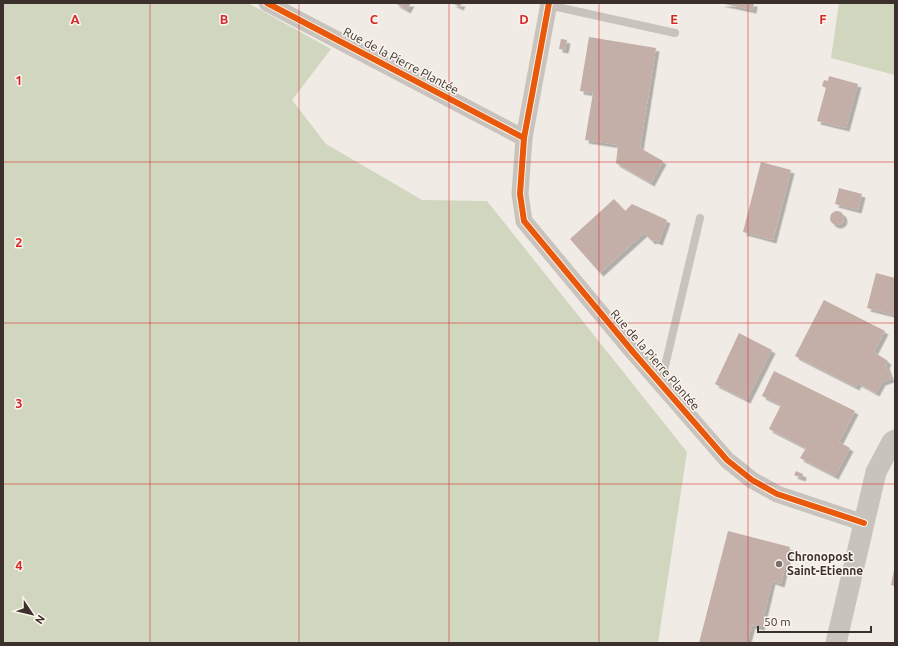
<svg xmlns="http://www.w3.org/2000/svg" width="898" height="646" font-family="Ubuntu,sans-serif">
  <defs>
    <filter id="shadow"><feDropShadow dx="3.5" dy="3.5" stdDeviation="0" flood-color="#0004"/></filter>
  </defs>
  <rect width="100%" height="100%" fill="#f0ebe5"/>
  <!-- green -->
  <g fill="#d1d6bf">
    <path d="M3,3H248L331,49L292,100L326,144L422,200L487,201L687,452L658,643H3Z"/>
    <path d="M839,3H895V75L831,58Z"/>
  </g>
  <!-- building -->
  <g fill="#c3afa7" filter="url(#shadow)">
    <path d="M395,3H411L407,10Z"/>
    <path d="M452,3H462L460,7Z"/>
    <path d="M720,3H754L753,10Z"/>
    <path d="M589,37L656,48L640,148L663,161L651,183L616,163L618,145L585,140L593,93L580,91Z"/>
    <path d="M561,39L567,40L565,50L559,49Z"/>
    <path d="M829,76L858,84L846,128L817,121L826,88L822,86L824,80L828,81Z"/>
    <path d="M761,162L791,170L773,240L743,232Z"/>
    <path d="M839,188L862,194L858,210L835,204Z"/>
    <path d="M614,199L625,211L632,204L667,220L659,242L654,240L652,241L644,233L600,273L570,239Z"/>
    <circle cx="837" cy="218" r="7"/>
    <path d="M876,273L895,278V315L867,308Z"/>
    <path d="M824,300L885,331L874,352L888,361L886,365L891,379L882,382L876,393L858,383L856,387L795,356Z"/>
    <path d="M739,333L772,350L747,400L715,384Z"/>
    <path d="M774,371L855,411L839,442L850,448L835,476L800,458L806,448L769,429L781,405L762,396Z"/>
    <path d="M796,471L803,474L802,478L794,475Z"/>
    <path d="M728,531L790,547L781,584L772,581L761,627L752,625L747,643H699Z"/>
    <path d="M894,570H895V586L891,585Z"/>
  </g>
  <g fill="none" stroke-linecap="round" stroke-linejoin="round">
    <!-- service -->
    <g stroke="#c9c3be" stroke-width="8">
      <path d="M548,5L675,33"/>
      <path d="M661,383L700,218"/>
    </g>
    <!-- minor -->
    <g stroke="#c9c3be" stroke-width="17">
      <path d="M267,3L524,138"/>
      <path d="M549,3L524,138L520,194L524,221L633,352L727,460L752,480L777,494L864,523"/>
    </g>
    <!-- tertiary -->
    <path stroke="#c9c3be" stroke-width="21" d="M836,643L876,472L892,442L895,440"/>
    <!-- cycleway casing -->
    <g stroke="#fbf5ee" stroke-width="8">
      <g id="cycleway">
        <path d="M267,3L524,138"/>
        <path d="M549,3L524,138L520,194L524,221L633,352L727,460L752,480L777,494L864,523"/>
      </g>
    </g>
    <!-- cycleway -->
    <use href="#cycleway" stroke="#e8590c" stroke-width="6"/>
  </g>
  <!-- grid -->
  <path fill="none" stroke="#d62828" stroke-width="1" stroke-opacity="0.55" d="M150,3V643M299,3V643M449,3V643M599,3V643M748,3V643M3,162H895M3,323H895M3,484H895"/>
  <!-- markers -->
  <circle fill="#7a716c" stroke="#fbf5ee" stroke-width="1.5" cx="779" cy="564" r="4"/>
  <g text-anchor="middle" stroke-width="3" stroke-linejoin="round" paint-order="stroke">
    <!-- street labels -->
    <g font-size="12" fill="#3b302b" stroke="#fbf5ee">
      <text transform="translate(401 61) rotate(28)" y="4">Rue de la Pierre Plantée</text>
      <text transform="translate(655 360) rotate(49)" y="4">Rue de la Pierre Plantée</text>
    </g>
    <!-- poi labels -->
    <g font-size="12" font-weight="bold" fill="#3b302b" stroke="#fbf5ee" text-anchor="start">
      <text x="787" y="561">Chronopost<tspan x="787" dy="14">Saint-Etienne</tspan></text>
    </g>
  </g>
  <g font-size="13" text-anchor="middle" font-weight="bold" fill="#d62828" stroke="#fbf5ee" stroke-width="3" stroke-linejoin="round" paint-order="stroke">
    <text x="75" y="24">A</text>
    <text x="224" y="24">B</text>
    <text x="374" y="24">C</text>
    <text x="524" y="24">D</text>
    <text x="674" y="24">E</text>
    <text x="823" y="24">F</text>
    <text x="19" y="85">1</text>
    <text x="19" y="247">2</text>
    <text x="19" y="408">3</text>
    <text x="19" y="570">4</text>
  </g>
  <!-- border -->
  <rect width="898" height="646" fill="none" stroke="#3b302b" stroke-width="8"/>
  <!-- north arrow -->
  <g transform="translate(32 614) rotate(125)" stroke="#fbf5ee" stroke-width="3" paint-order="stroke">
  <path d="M0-3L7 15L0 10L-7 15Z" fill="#3b302b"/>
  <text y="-6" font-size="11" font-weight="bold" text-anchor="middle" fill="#3b302b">N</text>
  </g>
  <!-- scale -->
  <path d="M758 626v6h113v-6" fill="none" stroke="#3b302b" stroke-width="2"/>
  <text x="764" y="626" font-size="12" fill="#3b302b" stroke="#fbf5ee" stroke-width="3" paint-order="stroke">50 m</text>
</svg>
